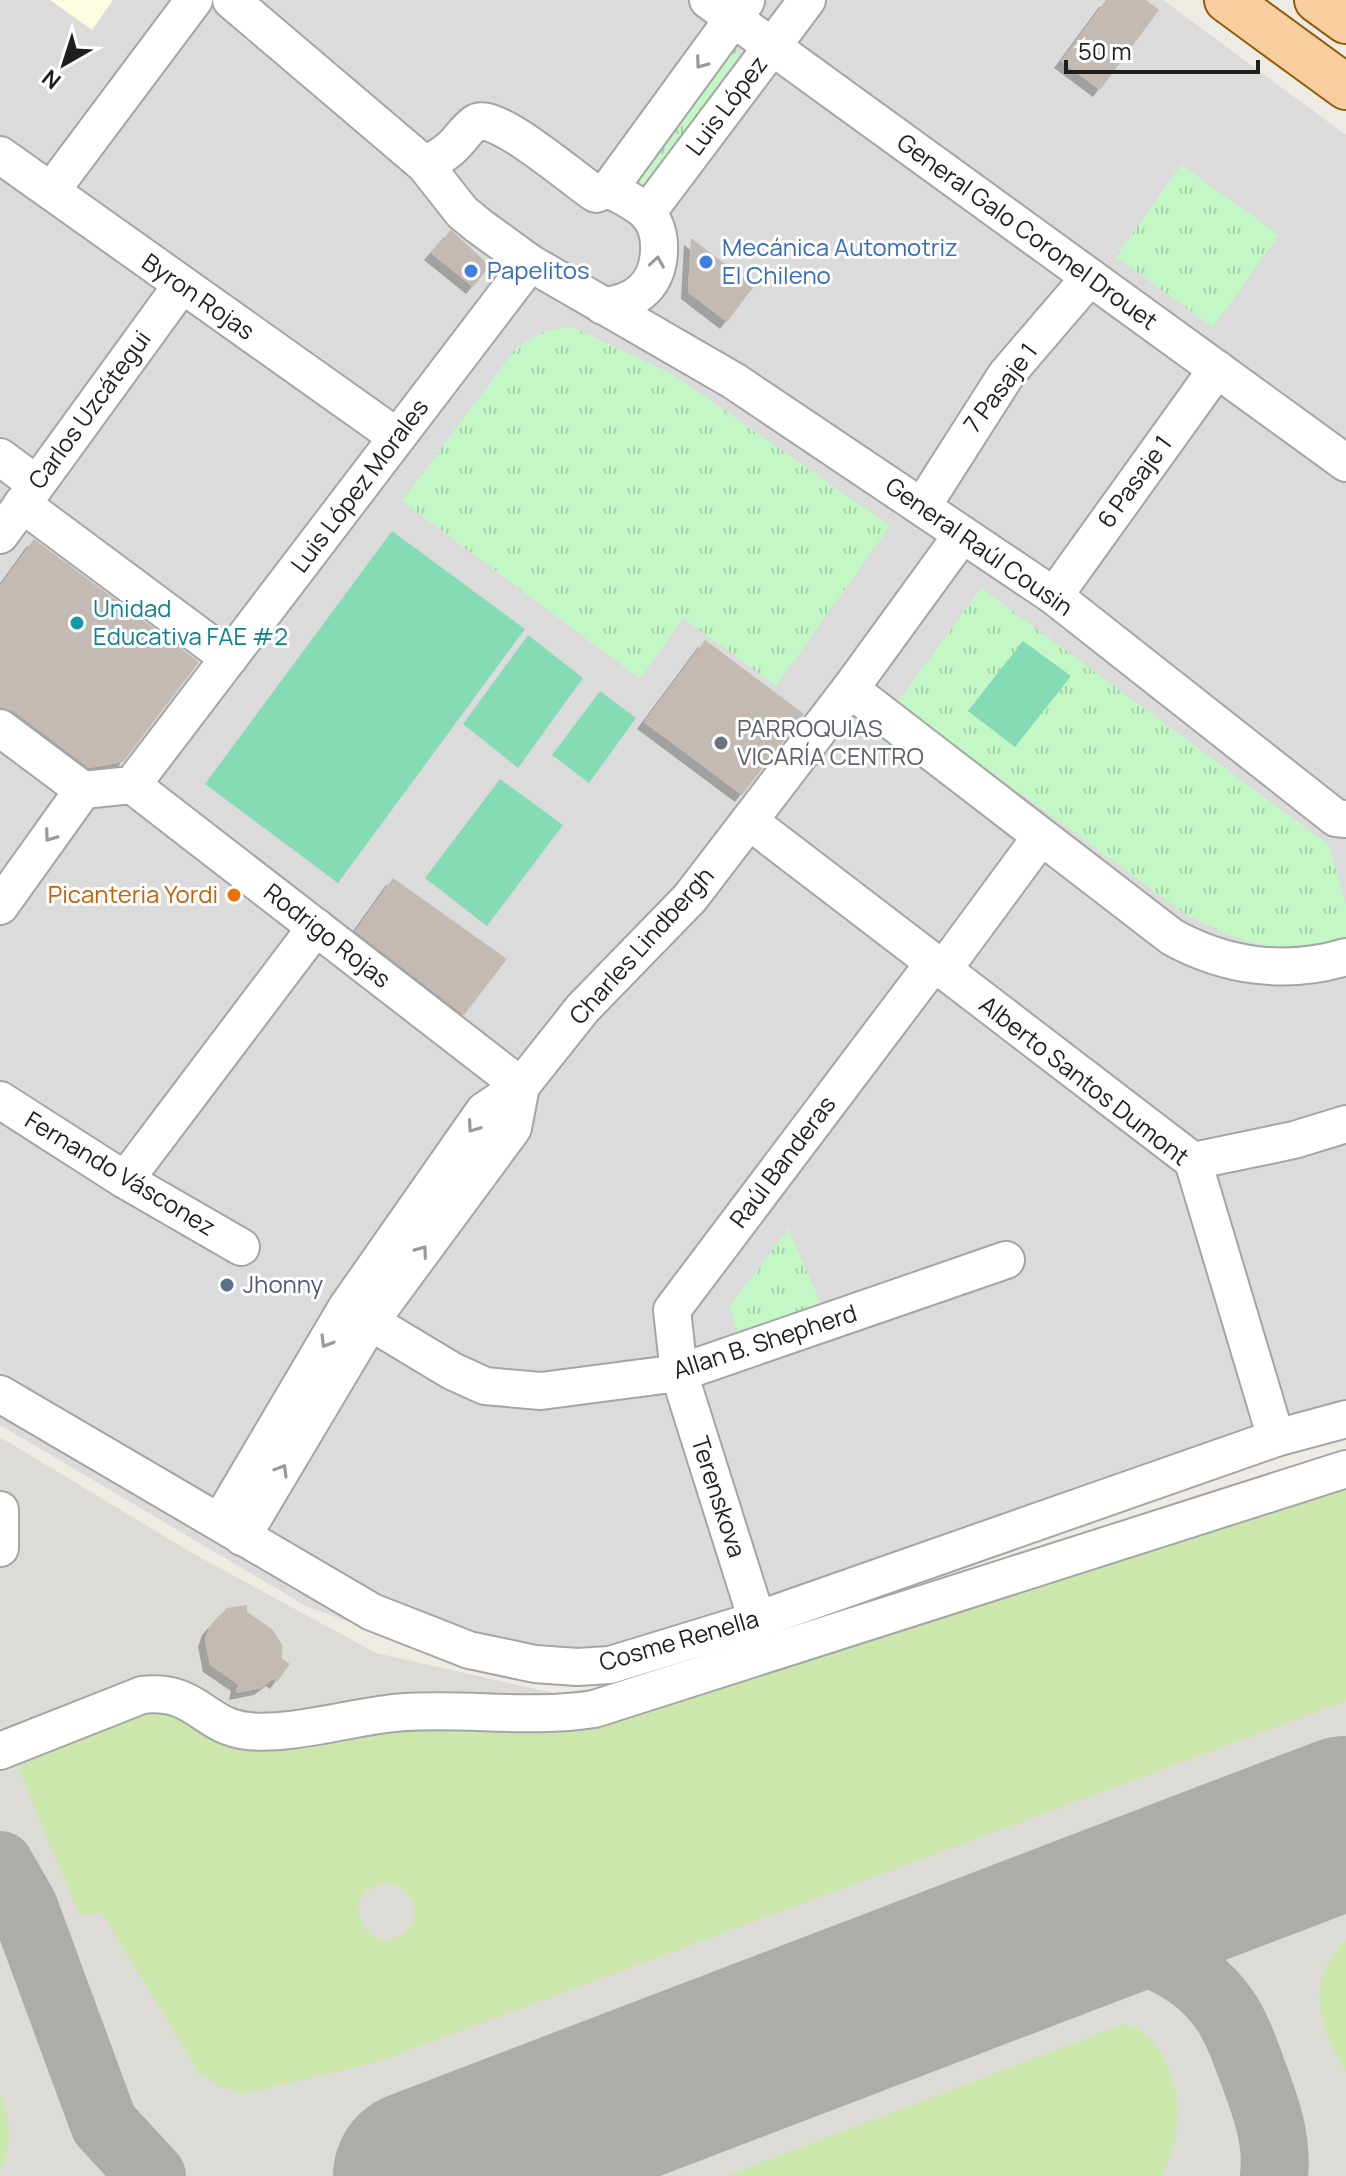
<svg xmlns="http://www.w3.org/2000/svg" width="1346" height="2176" font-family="Manrope,sans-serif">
  <defs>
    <pattern id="park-tufts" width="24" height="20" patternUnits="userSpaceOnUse" patternTransform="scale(2)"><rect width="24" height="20" fill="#c3f7c5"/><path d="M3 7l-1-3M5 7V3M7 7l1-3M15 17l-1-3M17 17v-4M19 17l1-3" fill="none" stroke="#a7d3a9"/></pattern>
    <filter id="shadow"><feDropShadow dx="-7" dy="7" stdDeviation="0" flood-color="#0004"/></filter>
  </defs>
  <rect width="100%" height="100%" fill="#eeebe4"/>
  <!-- residential -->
  <path fill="#dcdbdb" d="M0,0H1163L1346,135V1434L757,1620L607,1676L474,1669L306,1606L0,1425Z"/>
  <!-- education -->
  <path fill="#fefcde" d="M50,0H113L92,30Z"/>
  <!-- airport -->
  <path fill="#dddbd6" d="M0,1437L192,1553L376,1653L571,1697L1346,1451V2176H0Z"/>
  <!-- grass -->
  <g fill="#cbe7ac" fill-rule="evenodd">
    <path d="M1346,1485V1701L377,2062L243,2094L219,2086L199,2073L102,1913L79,1914L15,1761L148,1707L345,1734L471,1724ZM388,1883C409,1887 425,1911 407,1930C372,1967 328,1889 388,1883Z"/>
    <path d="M1346,1941V2071C1319,2031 1304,1976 1346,1941Z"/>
    <path d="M1124,2024C1168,2033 1184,2101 1175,2140C1172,2152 1166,2164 1162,2176H726Z"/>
    <path d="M0,2094C10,2121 14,2144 0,2170Z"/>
  </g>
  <!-- park -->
  <g fill="url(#park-tufts)">
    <path d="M732,45L739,53L738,57L635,199L626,196Z"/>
    <path d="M1181,165L1279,235L1213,327L1116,257Z"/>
    <path d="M572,327L674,375L890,526L776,686L683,618L640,679L402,501L516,348L545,331Z"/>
    <path d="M981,588L1329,845L1346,905V941C1282,956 1240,945 1184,913L897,703Z"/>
    <path d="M788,1229L823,1308L740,1343L730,1306Z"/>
  </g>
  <!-- pitch -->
  <g fill="#85dbb6">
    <path d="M392,531L525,629L338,883L205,784Z"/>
    <path d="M528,635L583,678L518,768L463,724Z"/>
    <path d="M1023,641L1071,676L1015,747L968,711Z"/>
    <path d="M600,691L636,718L589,783L552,755Z"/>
    <path d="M500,779L563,825L487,926L425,878Z"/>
  </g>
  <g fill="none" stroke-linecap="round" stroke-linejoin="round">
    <!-- taxiway -->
    <g stroke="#adaca8" stroke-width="68">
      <path d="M0,1865L24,1907L104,2124L152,2176"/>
      <path d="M1009,1950C1025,1947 1041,1942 1057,1940C1115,1932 1190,1960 1224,2009C1237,2027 1244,2049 1252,2070C1265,2105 1278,2138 1274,2176"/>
    </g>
    <!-- runway -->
    <path stroke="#adaca8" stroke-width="172" d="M419,2176L1346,1822"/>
  </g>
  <!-- building -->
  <g fill="#c3bab4" filter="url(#shadow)">
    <path d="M1106,0H1146L1159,10L1100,90L1061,61Z"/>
    <path d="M451,230L490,266L473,287L431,253Z"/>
    <path d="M691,238L754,286L727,322L688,292Z"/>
    <path d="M34,539L199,662L123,762L89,768L13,711L0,707V586Z"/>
    <path d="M705,640L804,714L742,795L644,722Z"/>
    <path d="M393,878L507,959L464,1015L355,931Z"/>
    <path d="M247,1605V1612L273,1630L282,1645V1659L290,1664L277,1682L273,1679L261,1688L236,1693L238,1684L210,1665L205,1640L209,1628L227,1608Z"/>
  </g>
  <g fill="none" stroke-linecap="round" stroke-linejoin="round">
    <!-- minor casing -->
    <g stroke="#a5a5a5" stroke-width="40">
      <g id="minor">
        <path d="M231,0L425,165L462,212L479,226L530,263L734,381L1054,596L1336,818L1346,819"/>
        <path d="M708,0L1346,463"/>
        <path d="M0,155L397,437"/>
        <path d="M425,165C434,160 444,155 451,148C460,141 467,127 477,122C499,114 573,179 596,194L609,189C621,196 637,203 646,212C655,221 659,234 659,246C660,283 638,303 603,306"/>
        <path d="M609,189L746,1"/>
        <path d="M51,191L194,0"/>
        <path d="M647,213L807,0"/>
        <path d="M0,457L36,484"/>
        <path d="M22,504L229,658"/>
        <path d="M922,507L1006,375L1090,277"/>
        <path d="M0,535L181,286"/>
        <path d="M1054,596L1217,369"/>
        <path d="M850,689L1172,937C1226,967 1287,975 1346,957"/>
        <path d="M0,728L83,790"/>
        <path d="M132,785L521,1086L583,1008L690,898L850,689L962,535"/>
        <path d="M749,821L1193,1161L1276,1438"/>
        <path d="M0,906L83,790L132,785L530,263"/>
        <path d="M942,971L1040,838"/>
        <path d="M0,1100L125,1180L241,1247"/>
        <path d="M1193,1161L1294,1140L1346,1124"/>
        <path d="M125,1180L316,927"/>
        <path d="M349,1309L452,1371L485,1386L541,1391L679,1373L1006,1260"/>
        <path d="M0,1394L372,1612L469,1650L535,1664L577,1667L610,1665L757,1620L1276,1438L1346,1419"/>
        <path d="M0,1510V1548"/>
        <path d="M220,1522L347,1307L484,1111L521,1086L513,1128L370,1322L242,1537"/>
        <path d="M757,1620L679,1373L672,1310L933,964"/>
        <path d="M0,1751L142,1695C198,1689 202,1726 248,1731C293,1736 357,1715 405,1712C469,1708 531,1719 594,1709L1346,1469"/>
      </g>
    </g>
    <!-- major casing -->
    <g stroke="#915d06" stroke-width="48">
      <g id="major">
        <path d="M1227,0L1346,87"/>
        <path d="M1317,0L1346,21"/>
      </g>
    </g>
    <!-- minor -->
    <use href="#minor" stroke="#fff" stroke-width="36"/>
    <!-- major -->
    <use href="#major" stroke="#f8cea0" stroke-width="44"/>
  </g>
  <!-- one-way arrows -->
  <defs><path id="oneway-chevron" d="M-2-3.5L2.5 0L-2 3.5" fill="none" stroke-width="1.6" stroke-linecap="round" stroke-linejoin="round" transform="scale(2)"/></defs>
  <g stroke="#9a9a9a">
    <use href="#oneway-chevron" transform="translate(701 63) rotate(126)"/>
    <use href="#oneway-chevron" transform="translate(657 262) rotate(-81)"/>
    <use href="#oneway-chevron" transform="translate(50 836) rotate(126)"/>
    <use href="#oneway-chevron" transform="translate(473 1127) rotate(125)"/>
    <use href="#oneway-chevron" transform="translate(422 1251) rotate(-54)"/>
    <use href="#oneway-chevron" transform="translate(326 1342) rotate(121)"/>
    <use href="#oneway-chevron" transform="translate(282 1470) rotate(-59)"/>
  </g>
  <!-- markers -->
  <g fill="#3f7fe0" stroke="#fff" stroke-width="3">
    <circle cx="706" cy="262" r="8"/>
    <circle cx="471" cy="271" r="8"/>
  </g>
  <circle fill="#0f9aa8" stroke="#fff" stroke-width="3" cx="77" cy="623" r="8"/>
  <circle fill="#6b7280" stroke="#fff" stroke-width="3" cx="721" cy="743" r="8"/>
  <circle fill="#e8710a" stroke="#fff" stroke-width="3" cx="234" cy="895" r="8"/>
  <circle fill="#5c6f8a" stroke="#fff" stroke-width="3" cx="227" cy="1285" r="8"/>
  <g text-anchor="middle" stroke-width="6" stroke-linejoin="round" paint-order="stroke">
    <!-- street labels -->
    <g font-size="24" fill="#1e1e1e" stroke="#fff">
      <text transform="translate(727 106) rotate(-53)" y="8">Luis López</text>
      <text transform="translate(1027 232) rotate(36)" y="8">General Galo Coronel Drouet</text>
      <text transform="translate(198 297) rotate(35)" y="8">Byron Rojas</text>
      <text transform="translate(1001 388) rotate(-53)" y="8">7 Pasaje 1</text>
      <text transform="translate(90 410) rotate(-54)" y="8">Carlos Uzcátegui</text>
      <text transform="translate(1135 482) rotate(-54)" y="8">6 Pasaje 1</text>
      <text transform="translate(360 486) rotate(-53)" y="8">Luis López Morales</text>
      <text transform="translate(979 547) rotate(35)" y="8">General Raúl Cousin</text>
      <text transform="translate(327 936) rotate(38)" y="8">Rodrigo Rojas</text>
      <text transform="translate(642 946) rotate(-48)" y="8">Charles Lindbergh</text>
      <text transform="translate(1084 1081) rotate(38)" y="8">Alberto Santos Dumont</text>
      <text transform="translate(783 1162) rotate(-53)" y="8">Raúl Banderas</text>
      <text transform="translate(120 1174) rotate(31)" y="8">Fernando Vásconez</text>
      <text transform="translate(765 1342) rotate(-18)" y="8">Allan B. Shepherd</text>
      <text transform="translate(718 1497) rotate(72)" y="8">Terenskova</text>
      <text transform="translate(679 1641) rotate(-16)" y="8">Cosme Renella</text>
    </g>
    <!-- shop labels -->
    <g font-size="24" fill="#366cbe" stroke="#fff" text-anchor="start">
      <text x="722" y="256">Mecánica Automotriz<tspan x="722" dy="28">El Chileno</tspan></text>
      <text x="487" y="279">Papelitos</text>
    </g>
    <!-- culture labels -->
    <g font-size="24" fill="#0d838f" stroke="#fff" text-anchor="start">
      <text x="93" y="617">Unidad<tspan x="93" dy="28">Educativa FAE #2</tspan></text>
    </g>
    <!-- worship labels -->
    <g font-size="24" fill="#5b616d" stroke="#fff" text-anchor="start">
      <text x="737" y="737">PARROQUIAS<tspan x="737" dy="28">VICARÍA CENTRO</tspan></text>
    </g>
    <!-- food labels -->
    <g font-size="24" fill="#c56008" stroke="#fff" text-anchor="end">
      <text x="218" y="903">Picanteria Yordi</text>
    </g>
    <!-- service labels -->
    <g font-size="24" fill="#4e5e75" stroke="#fff" text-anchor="start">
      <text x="243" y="1293">Jhonny</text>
    </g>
  </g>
  <!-- north arrow -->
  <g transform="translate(64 64) rotate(219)" stroke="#ffffff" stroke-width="6" paint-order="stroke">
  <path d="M0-6L14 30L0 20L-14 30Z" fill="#1e1e1e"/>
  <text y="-12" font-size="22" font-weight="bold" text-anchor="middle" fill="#1e1e1e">N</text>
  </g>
  <!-- scale -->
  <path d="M1066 60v12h192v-12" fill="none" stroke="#1e1e1e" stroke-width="4"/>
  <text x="1078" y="60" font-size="24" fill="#1e1e1e" stroke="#ffffff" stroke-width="6" paint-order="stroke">50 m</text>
</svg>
